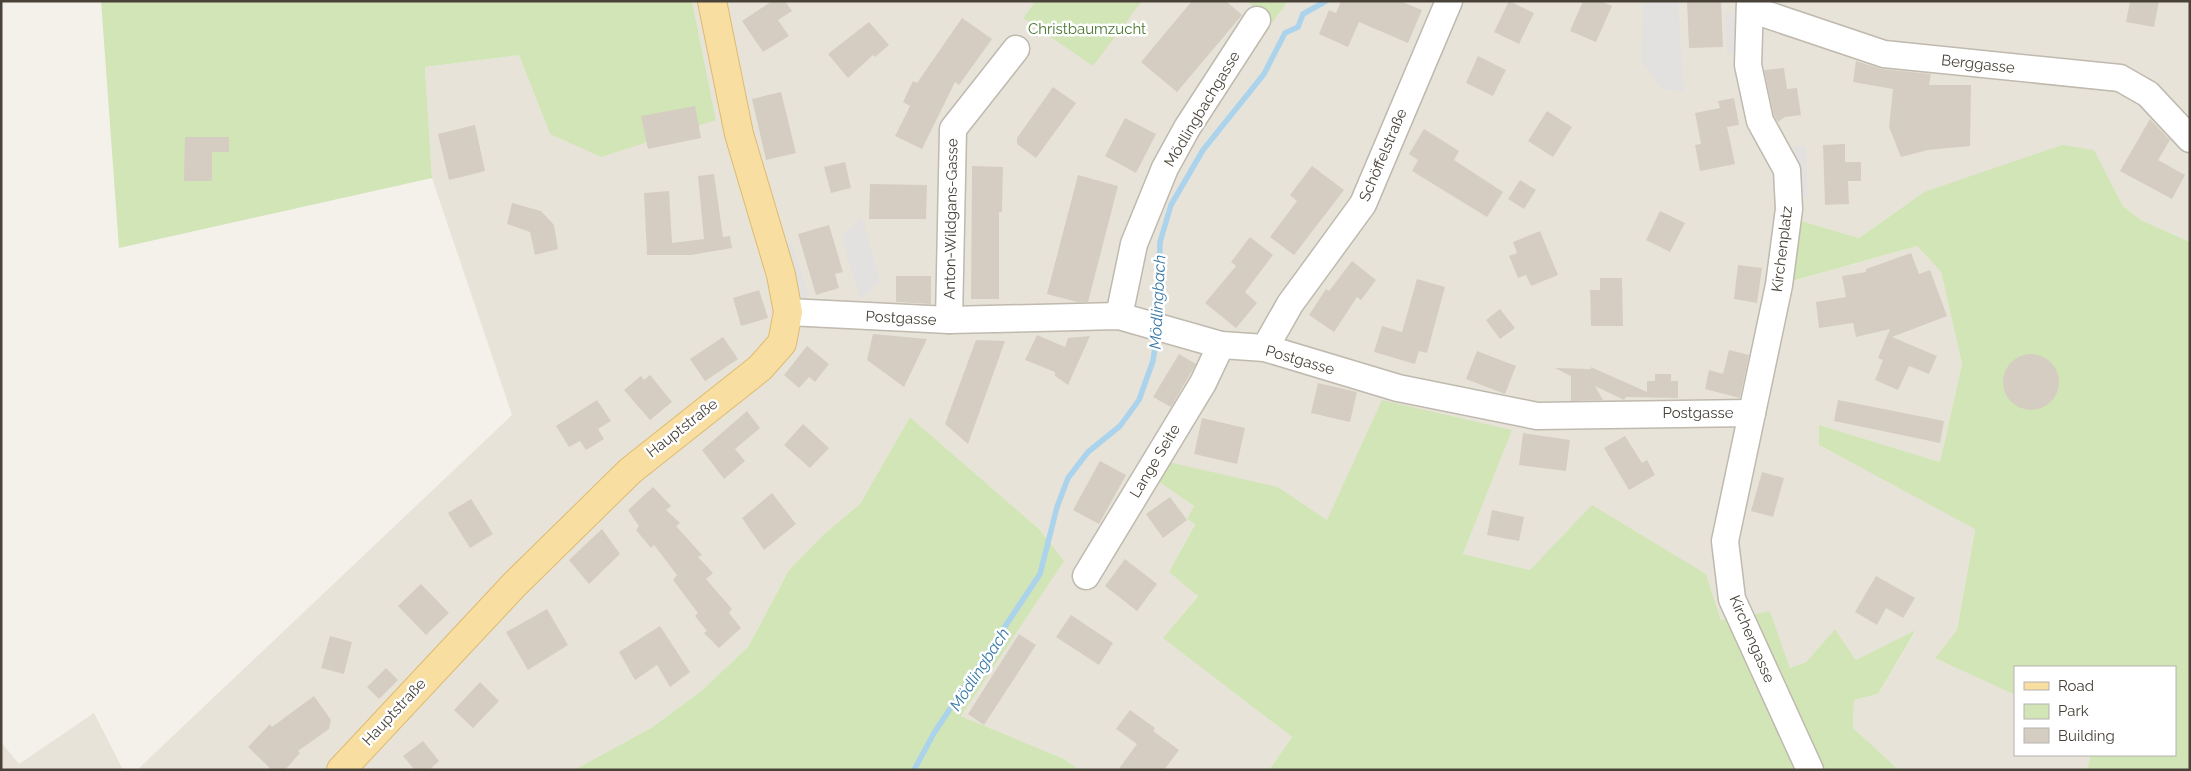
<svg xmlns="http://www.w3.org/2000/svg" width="2191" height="771" font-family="Raleway,sans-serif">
  <rect width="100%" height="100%" fill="#f4f1eb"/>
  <!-- residential -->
  <g fill="#e8e3d9">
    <path d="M692,1H2190V242L2141,220L2123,206L2094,151L1924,192L1859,238L1798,220L1790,282L1917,246L1941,272L1962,364L1940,462L1819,425V445L1975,528L1957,630L1936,658L2015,695V755H2087L2090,758L2087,770H1894L1896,767L1853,728L1854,700L1878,694L1916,631L1856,660L1835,629L1806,662L1790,668L1770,611L1721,620L1706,574L1530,570L1463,554L1511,430L1327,520L1278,487L1153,477L1194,506L1195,523L1169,572L1198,595L1164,638L1292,737L1269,770H1080L1064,759L961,716L1063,561L1039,529L910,417L860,504L823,535L789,570L748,647L700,692L651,728L574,770H137L512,415L432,178L425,67L519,55L550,134L716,120Z"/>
    <path d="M94,713L123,770H1V742L19,764Z"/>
  </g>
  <!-- green -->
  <g fill="#d1e5b7">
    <path d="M101,1H692L716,120L601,157L550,134L519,55L425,67L432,178L119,248Z"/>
    <path d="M1036,1H1142L1093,66L1023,18Z"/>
    <path d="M1247,1H1288L1272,23Z"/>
    <path d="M2062,145L2094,150L2123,206L2141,220L2190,242V770H2087L2090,758L2087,755H2175V667H2015V695L1935,658L1957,630L1975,529L1819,445V425L1940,462L1962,364L1941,272L1917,246L1789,282L1798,220L1859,238L1924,192Z"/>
    <path d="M1382,400L1512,430L1463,554L1530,570L1592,505L1706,574L1721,620L1770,611L1790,668L1806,662L1835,629L1856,660L1916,630L1878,694L1854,700L1853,728L1896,767L1894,770H1269L1292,737L1163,638L1198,596L1169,572L1195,524L1187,519L1194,506L1152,477L1164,461L1278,487L1327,520Z"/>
    <path d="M910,417L1039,529L1064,561L961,716L1064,759L1080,770H574L651,728L700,692L748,647L789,570L823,535L860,504Z"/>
  </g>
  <!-- parking -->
  <g fill="#e3e1df">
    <path d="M1643,1H1678L1684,92L1662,89L1641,61Z"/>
    <path d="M1737,12L1738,54H1727L1726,13Z"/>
    <path d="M1806,146L1808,197L1795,198L1793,147Z"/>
    <path d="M862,217L880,281L860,300L842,236Z"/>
    <path d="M791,240L809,296L800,303L784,247Z"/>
  </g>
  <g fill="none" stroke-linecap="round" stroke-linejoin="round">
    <!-- stream -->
    <g stroke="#acd3ec" stroke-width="5.5">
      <path d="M1158,320L1160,242L1171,205L1203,150L1264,74L1285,33L1298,27L1303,14L1326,1"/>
      <path d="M914,770L934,733L1040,574L1057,507L1068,478L1088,452L1120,426L1139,400L1153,361L1157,334"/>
    </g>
  </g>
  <!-- building -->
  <g fill="#d5cdc1">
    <path d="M772,1H785L792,11L778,20L789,36L763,52L742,21Z"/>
    <path d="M1192,1H1226L1242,15L1177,92L1141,62Z"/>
    <path d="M1341,1H1400L1422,10L1408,43L1359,22L1348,47L1319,34L1329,10L1336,13Z"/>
    <path d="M1509,1L1534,13L1519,44L1494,32Z"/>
    <path d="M1583,1H1601L1612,6L1596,42L1570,31Z"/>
    <path d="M1687,1H1721L1723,47L1689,48Z"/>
    <path d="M2130,1H2159L2154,27L2126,22Z"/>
    <path d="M962,18L992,39L959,85L955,82L922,149L895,136L910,106L903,102L913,81L917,83Z"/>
    <path d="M869,22L889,45L875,57L873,55L848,78L828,54Z"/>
    <path d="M1478,56L1506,70L1493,96L1466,83Z"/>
    <path d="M1856,61L1882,69L1931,74L1929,85H1971L1970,146L1928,150L1901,157L1889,127L1893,89L1853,82Z"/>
    <path d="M1784,68L1787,89L1797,88L1801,115L1785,117L1778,122L1774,116L1764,70Z"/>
    <path d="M1053,87L1076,103L1036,158L1017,144V138Z"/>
    <path d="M781,92L796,153L766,160L752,99Z"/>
    <path d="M1734,98L1739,125L1727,127L1735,164L1700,171L1695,145L1701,144L1695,113L1720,108L1718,101Z"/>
    <path d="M695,106L701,138L648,149L641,116Z"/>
    <path d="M1547,111L1572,127L1553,157L1528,141Z"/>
    <path d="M1125,118L1156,134L1136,173L1105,156Z"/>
    <path d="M2150,119L2170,140L2158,160L2185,175L2172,199L2120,171Z"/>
    <path d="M475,125L485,171L449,180L438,134Z"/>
    <path d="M1424,129L1459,151L1454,160L1503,192L1487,217L1412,171L1418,160L1409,154Z"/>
    <path d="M185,137H229V152H212V181H184Z"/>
    <path d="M1845,144V162H1861V181H1848L1849,204L1825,205L1823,145Z"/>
    <path d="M845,162L851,188L831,193L824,167Z"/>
    <path d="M972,166L1003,167L1002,212H999V299H971Z"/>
    <path d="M1312,166L1344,190L1294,255L1270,237L1297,201L1290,195Z"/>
    <path d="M714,174L723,237L730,236L732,248L691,255H647L644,193L669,191L672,243L704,239L698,176Z"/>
    <path d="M1078,175L1118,186L1088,302H1077L1047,294Z"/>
    <path d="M1520,180L1536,190L1524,209L1508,199Z"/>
    <path d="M870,184L927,185L926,219H869Z"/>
    <path d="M512,203L541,211L554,225L558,249L535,255L530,232L507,224Z"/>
    <path d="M1660,211L1685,223L1670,252L1646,240Z"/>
    <path d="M829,225L843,272L835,274L839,288L816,295L798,234Z"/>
    <path d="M1540,231L1558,275L1531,286L1526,275L1518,278L1509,256L1517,253L1513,242Z"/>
    <path d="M1250,237L1273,255L1245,292L1257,303L1236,328L1205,303L1236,266L1231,262Z"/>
    <path d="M1911,253L1919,274L1930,270L1947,316L1892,337L1937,356L1929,374L1909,366L1898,390L1875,380L1883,360L1878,358L1890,329L1856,337L1853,323L1819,328L1816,302L1846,297L1842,276L1866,272V269Z"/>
    <path d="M1352,261L1376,280L1361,300L1357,297L1334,332L1309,315L1326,289L1329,291Z"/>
    <path d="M1738,265L1762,268L1757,303L1734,299Z"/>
    <path d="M896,276H931V304L896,302Z"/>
    <path d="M1600,278H1622L1623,326H1591L1590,290H1600Z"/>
    <path d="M1417,279L1445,287L1427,353L1419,351L1415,364L1374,352L1382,326L1402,332Z"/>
    <path d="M759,290L768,318L741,326L733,298Z"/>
    <path d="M1500,309L1515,328L1500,339L1486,320Z"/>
    <path d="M873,334L927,339L904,387L867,360Z"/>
    <path d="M1037,335L1065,347L1068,338L1090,336L1068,385L1055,376V372L1025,360Z"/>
    <path d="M723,337L738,359L705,381L690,359Z"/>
    <path d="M976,340L1005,341L968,444L945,424Z"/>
    <path d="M807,346L829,364L815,382L809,377L799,388L784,375Z"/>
    <path d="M1729,350L1749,355L1740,398L1705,389L1709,370L1723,374Z"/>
    <path d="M1477,351L1516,366L1505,394L1466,379Z"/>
    <path d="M1179,354L1196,364L1171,407L1153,397Z"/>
    <circle cx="2031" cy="382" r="28"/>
    <path d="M1591,367L1647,392V381H1655V374H1671V381H1678V398L1626,397L1624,400L1595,386L1603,400L1571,401V376L1555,368L1591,369Z"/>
    <path d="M650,375L672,402L650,420L624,390L641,376L644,380Z"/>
    <path d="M1318,383L1357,392L1350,422L1311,413Z"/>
    <path d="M597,400L611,421L598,429L604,439L586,450L580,441L569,447L556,426Z"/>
    <path d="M1838,400L1944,421L1940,443L1834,421Z"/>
    <path d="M747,411L760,428L735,449L745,461L724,479L702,450Z"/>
    <path d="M1202,418L1245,428L1237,464L1194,454Z"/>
    <path d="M803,424L829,448L810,468L784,445Z"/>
    <path d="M1523,433L1570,440L1566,471L1519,465Z"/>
    <path d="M1625,436L1642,463L1647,460L1655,475L1629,490L1604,448Z"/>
    <path d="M1100,461L1126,475L1099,524L1073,510Z"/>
    <path d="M1762,472L1784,478L1773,517L1751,511Z"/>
    <path d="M653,487L671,506L666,510L680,523L676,526L702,555L698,557L713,573L706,579L732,609L729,613L741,628L719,648L704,633L707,631L695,616L698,613L673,580L677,575L654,545L651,548L636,530L639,526L628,510Z"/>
    <path d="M772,493L796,524L764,550L742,518Z"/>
    <path d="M1170,497L1187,520L1163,538L1146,514Z"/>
    <path d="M471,499L493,534L470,548L448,513Z"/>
    <path d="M1492,510L1524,517L1519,541L1487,535Z"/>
    <path d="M602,529L620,554L589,584L569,560Z"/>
    <path d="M1125,559L1157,584L1137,611L1105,586Z"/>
    <path d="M1876,576L1915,598L1903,618L1886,608L1877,625L1855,612Z"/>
    <path d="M421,584L449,613L426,635L398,606Z"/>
    <path d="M547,609L568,645L528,670L506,632Z"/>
    <path d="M1071,615L1113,643L1099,665L1056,637Z"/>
    <path d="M660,626L690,672L670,687L657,665L635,680L619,652Z"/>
    <path d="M1019,634L1036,645L984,725L968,714Z"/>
    <path d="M330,636L352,642L344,674L321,668Z"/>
    <path d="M386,668L398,680L379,699L367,687Z"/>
    <path d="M480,682L499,701L473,728L454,710Z"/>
    <path d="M314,696L331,720L329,729L298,751L300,753L285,770H272L248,747L270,724L272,727Z"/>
    <path d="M1130,710L1155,728L1153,731L1179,750L1164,770H1118L1137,744L1116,729Z"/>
    <path d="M423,741L439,761L429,770H415L403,756Z"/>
  </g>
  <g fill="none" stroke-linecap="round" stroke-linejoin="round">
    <!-- minor casing -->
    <g stroke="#bfb9ae" stroke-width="29">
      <g id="minor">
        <path d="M1750,1L1748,65L1760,121L1787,170L1789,209L1779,285L1725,541L1732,599L1810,770"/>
        <path d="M1750,9L1884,54L2120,78L2148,94L2190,139"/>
        <path d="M788,312L949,320L1119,316L1221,345L1265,348L1398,388L1537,416L1752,413"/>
        <path d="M1119,316L1134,244L1165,168L1187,128L1257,20"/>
        <path d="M949,320L953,129L1016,49"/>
        <path d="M1265,348L1290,304L1363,204L1449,1"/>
        <path d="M1086,576L1203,383L1221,345"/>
      </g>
    </g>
    <!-- major casing -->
    <g stroke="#ddbb70" stroke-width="30">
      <path id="major" d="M341,770L514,585L630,471L760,368L782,343L788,312L781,275L739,134L712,1"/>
    </g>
    <!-- minor -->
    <use href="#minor" stroke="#fff" stroke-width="26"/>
    <!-- major -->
    <use href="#major" stroke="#f8dea0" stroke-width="28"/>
  </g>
  <g text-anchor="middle" stroke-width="5" stroke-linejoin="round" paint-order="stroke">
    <!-- park labels -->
    <g font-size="15" fill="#4b772f" stroke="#fff">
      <text x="1087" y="34">Christbaumzucht</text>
    </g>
    <!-- street labels -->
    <g font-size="15" fill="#484239" stroke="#fff">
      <text transform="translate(1978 64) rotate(6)" y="5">Berggasse</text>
      <text transform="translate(1202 109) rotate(-59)" y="5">Mödlingbachgasse</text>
      <text transform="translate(1383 155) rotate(-67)" y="5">Schöffelstraße</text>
      <text transform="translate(951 219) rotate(-89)" y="5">Anton-Wildgans-Gasse</text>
      <text transform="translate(1782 249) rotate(-83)" y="5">Kirchenplatz</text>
      <text transform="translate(901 318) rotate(3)" y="5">Postgasse</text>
      <text transform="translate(1300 360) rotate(16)" y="5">Postgasse</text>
      <text x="1698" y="418">Postgasse</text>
      <text transform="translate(682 428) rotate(-38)" y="5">Hauptstraße</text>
      <text transform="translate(1155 461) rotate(-59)" y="5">Lange Seite</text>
      <text transform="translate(1752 639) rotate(67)" y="5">Kirchengasse</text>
      <text transform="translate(394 712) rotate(-47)" y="5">Hauptstraße</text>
    </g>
    <!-- water labels -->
    <g font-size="16" font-style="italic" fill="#3678a6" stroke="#fff">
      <text transform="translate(1157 302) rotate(-87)" y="6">Mödlingbach</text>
      <text transform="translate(979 669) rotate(-57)" y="6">Mödlingbach</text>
    </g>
  </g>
  <!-- border -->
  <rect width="2191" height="771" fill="none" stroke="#484239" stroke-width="5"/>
  <!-- legend -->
  <rect x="2014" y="666" width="162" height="90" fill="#ffffff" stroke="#b6b3b0"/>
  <rect x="2024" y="682" width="25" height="8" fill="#f8dea0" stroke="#b6b3b0"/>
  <text x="2058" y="691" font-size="15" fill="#484239">Road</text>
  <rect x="2024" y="704" width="25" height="15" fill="#d1e5b7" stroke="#b6b3b0"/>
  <text x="2058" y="716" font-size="15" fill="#484239">Park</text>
  <rect x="2024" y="728" width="25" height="15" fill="#d5cdc1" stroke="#b6b3b0"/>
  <text x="2058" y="741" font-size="15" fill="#484239">Building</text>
</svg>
